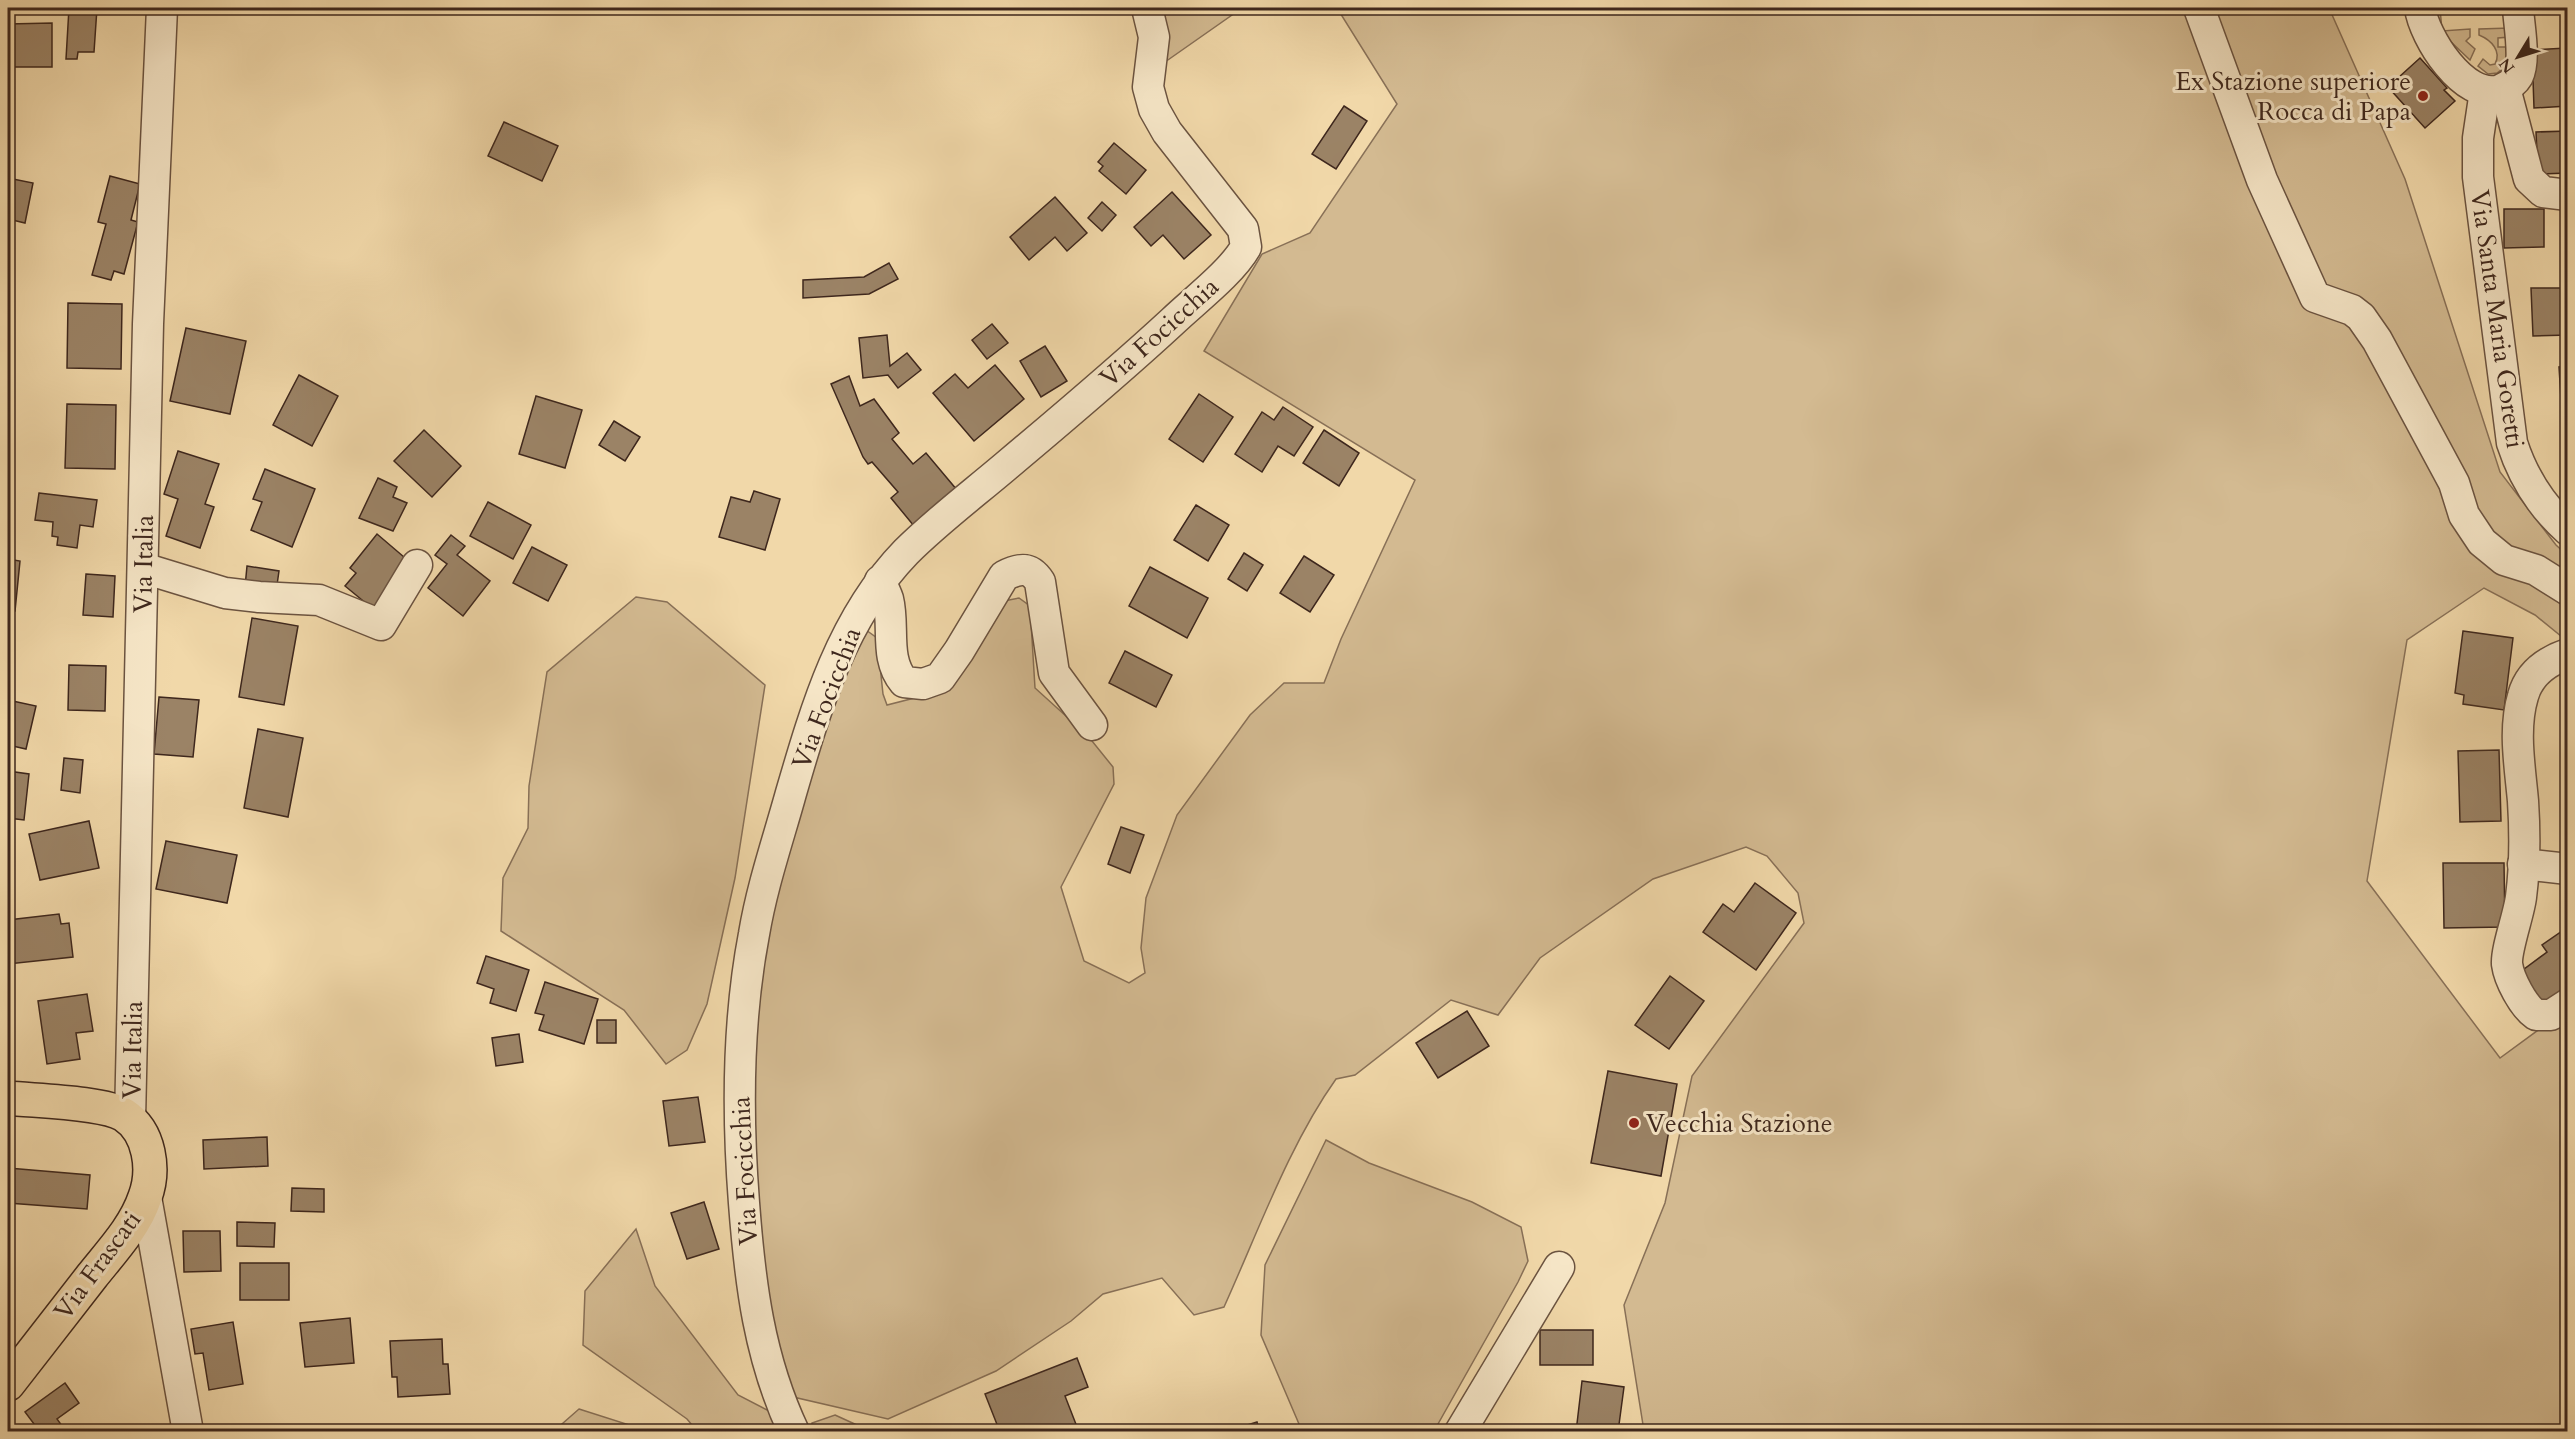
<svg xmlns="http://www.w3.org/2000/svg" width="2575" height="1439" font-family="Cardo,serif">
  <rect width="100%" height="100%" fill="#f1d8a9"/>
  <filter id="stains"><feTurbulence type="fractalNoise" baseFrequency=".00333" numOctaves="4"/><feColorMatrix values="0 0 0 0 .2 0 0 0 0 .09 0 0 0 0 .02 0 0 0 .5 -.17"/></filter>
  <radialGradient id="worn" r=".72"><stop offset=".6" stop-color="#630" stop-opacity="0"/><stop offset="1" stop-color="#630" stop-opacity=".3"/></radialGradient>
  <!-- green -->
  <g fill="#d3ba91" stroke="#887057" stroke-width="1.5">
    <path d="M1149,8H1242L1155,69Z"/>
    <path d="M1337,8H1966L1969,10L1976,8H2329L2405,179L2500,472L2556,545L2567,555V641L2535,615L2484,588L2407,640L2367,881L2500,1058L2567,1009V1431H1644L1624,1305L1665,1203L1692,1076L1804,923L1798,893L1767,856L1746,847L1653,879L1540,958L1498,1015L1451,1000L1355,1075L1336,1079C1289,1145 1258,1232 1224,1307L1194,1315L1162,1278L1103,1294L1071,1321L996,1371L888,1419L789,1396L766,1334L749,1128L750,1034L775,885L829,703L866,630L877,638L883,694L887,705L926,695L1004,601L1019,598L1030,606L1035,688L1088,736L1113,767L1114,784L1061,887L1084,961L1129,983L1145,973L1141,948L1146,898L1177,815L1250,715L1284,683H1324L1341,639L1415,480L1204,351L1262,254L1310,233L1397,104Z"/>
    <path d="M2429,8H2440L2442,31L2470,29V37L2466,41L2475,49L2470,60L2430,22Z"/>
    <path d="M2510,28V37L2498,38V47H2511L2509,64L2497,73L2488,74L2478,66L2483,59L2490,65L2495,64C2502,51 2491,40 2479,35V29Z"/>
    <path d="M636,597L667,602L765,685L735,878L707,1004L687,1050L666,1064L624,1010L501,931L503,878L528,828L529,786L547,672Z"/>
    <path d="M1326,1140L1369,1163L1472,1202L1521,1227L1528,1261L1518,1282L1434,1431H1302L1261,1335L1265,1265Z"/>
    <path d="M636,1229L655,1286L738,1395L773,1413L782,1431H697L687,1419L583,1345L585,1291Z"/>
    <path d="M579,1409L642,1429L643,1431H554Z"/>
    <path d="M835,1415L870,1431H813L812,1423Z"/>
  </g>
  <!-- building -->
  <g fill="#9b8366" stroke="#3e271d" stroke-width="1.5">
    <path d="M69,8H97L94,52H78L77,59H66Z"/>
    <path d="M52,23V67H8V24Z"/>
    <path d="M2566,48L2568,106L2534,108L2532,50Z"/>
    <path d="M2420,58L2447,88L2444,90L2455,101L2425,128L2388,87Z"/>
    <path d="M1344,106L1367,121L1336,169L1312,154Z"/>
    <path d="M504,122L558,146L542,181L488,156Z"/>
    <path d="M2568,131V173L2538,174L2536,132Z"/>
    <path d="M1114,143L1146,170L1126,194L1099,171L1103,166L1098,162Z"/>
    <path d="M110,176L140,184L131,220L138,222L124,274L114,271L111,280L92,275L106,224L98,222Z"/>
    <path d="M8,178L33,183L25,223L8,219Z"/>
    <path d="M1172,192L1211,235L1184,259L1163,235L1151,246L1134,227Z"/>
    <path d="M1055,197L1087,233L1067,251L1055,237L1029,260L1010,237Z"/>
    <path d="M1102,202L1116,215L1102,231L1088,218Z"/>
    <path d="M2504,209H2544V247L2504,248Z"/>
    <path d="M889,263L898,279L869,294L803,298V280L864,277Z"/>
    <path d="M2567,284H2568V335L2533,336L2531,288H2567Z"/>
    <path d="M68,303L122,304L121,369L67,368Z"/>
    <path d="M992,324L1008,343L987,359L972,340Z"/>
    <path d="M186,328L246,341L230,414L170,401Z"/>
    <path d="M887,335L890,366L907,353L921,370L898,388L888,375L863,378L859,338Z"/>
    <path d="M1045,346L1067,381L1041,397L1020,361Z"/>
    <path d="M995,365L1024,399L974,441L933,393L955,374L968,388Z"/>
    <path d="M2568,366V414H2562L2559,367Z"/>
    <path d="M299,375L338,396L312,446L273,425Z"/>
    <path d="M849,376L860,406L874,399L899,433L892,439L913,464L926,453L957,490L914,526L891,498L898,492L872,462L868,464L863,457L831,384Z"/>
    <path d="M1199,394L1233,417L1203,462L1169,439Z"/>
    <path d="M536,396L582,410L565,468L519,454Z"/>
    <path d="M67,404L116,405L115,469L65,468Z"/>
    <path d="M1283,407L1313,427L1294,456L1278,446L1262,472L1235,454L1262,412L1274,420Z"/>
    <path d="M614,421L640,437L625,461L599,445Z"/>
    <path d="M424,430L461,466L432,497L394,461Z"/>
    <path d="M1324,430L1359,453L1339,486L1303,463Z"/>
    <path d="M178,451L219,464L205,504L214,507L200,548L166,536L178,499L164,494Z"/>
    <path d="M265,469L315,489L292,547L251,530L262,502L253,499Z"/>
    <path d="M378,478L397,487L393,497L407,503L393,531L359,518Z"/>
    <path d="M754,491L780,499L765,550L719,537L731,497L750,502Z"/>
    <path d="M39,493L97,500L93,527L80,525L77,548L57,545L58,537L52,536L53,522L35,520Z"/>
    <path d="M488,502L531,525L513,559L470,536Z"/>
    <path d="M1196,505L1229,525L1208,561L1174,540Z"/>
    <path d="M377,534L411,563L373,609L345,586L356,573L350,568Z"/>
    <path d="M451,535L465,546L457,555L490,581L463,616L428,588L447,564L435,555Z"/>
    <path d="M532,547L567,565L548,601L513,583Z"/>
    <path d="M1244,553L1263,565L1247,591L1228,579Z"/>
    <path d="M1304,556L1334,575L1310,612L1280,593Z"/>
    <path d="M8,559L20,561L15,611H8Z"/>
    <path d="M247,566L279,571L276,592L245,587Z"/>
    <path d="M1150,567L1208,598L1187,638L1129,606Z"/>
    <path d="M86,574L115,576L113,617L83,615Z"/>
    <path d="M252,618L298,626L284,705L239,697Z"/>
    <path d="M2463,631L2513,638L2504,710L2463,704L2464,695L2455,693Z"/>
    <path d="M1125,651L1172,675L1156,707L1109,683Z"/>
    <path d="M69,665L106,666L105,711L68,710Z"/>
    <path d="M159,697L199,700L193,757L154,754Z"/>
    <path d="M8,700L36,706L26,749L8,745Z"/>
    <path d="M258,729L303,738L288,817L244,808Z"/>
    <path d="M2499,750L2501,821L2460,822L2458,751Z"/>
    <path d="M64,758L83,760L80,793L61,790Z"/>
    <path d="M8,771L29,774L24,820L8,818Z"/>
    <path d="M89,821L99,868L40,880L29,834Z"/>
    <path d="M1121,827L1144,835L1130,873L1108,864Z"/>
    <path d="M166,841L237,855L227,903L156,889Z"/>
    <path d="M2443,863H2504L2505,927L2444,928Z"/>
    <path d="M1755,883L1796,913L1756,970L1703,932L1723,904L1734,912Z"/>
    <path d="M59,914L61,924L69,923L73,957L8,964V920Z"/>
    <path d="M2568,927V986L2543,1004L2516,975L2547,952L2542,945Z"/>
    <path d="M486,956L529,970L516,1011L490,1003L494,989L477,983Z"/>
    <path d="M1670,976L1704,1001L1669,1049L1635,1025Z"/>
    <path d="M545,982L598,999L584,1044L539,1030L544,1015L535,1013Z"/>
    <path d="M87,994L93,1031L76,1033L80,1059L47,1064L38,1001Z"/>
    <path d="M1467,1011L1489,1046L1438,1078L1416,1043Z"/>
    <rect x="597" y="1020" width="19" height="23"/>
    <path d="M519,1034L523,1062L496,1066L492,1038Z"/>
    <path d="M1608,1071L1677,1084L1661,1176L1591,1163Z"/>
    <path d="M698,1097L705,1142L669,1146L663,1101Z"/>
    <path d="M267,1137L268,1166L204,1169L203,1140Z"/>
    <path d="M8,1168L90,1175L87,1209L8,1203Z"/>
    <path d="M292,1188L324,1189V1212L291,1211Z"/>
    <path d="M704,1202L719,1249L687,1259L671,1213Z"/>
    <path d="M237,1222L275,1223L274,1247L237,1246Z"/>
    <path d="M183,1231H220L221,1271L184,1272Z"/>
    <rect x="240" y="1263" width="49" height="37"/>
    <path d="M350,1318L354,1363L305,1367L300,1323Z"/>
    <path d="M233,1322L243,1384L209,1390L203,1353L195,1354L191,1329Z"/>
    <rect x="1540" y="1330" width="53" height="35"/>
    <path d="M442,1339L443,1364H448L450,1394L398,1397L397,1377H392L390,1341Z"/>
    <path d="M1077,1358L1088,1387L1065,1396L1079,1432H1000L985,1394Z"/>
    <path d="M1582,1381L1624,1387L1618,1432H1576Z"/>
    <path d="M65,1383L79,1403L57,1419L65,1430L40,1432L25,1412Z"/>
    <path d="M1257,1422L1260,1432H1225Z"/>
  </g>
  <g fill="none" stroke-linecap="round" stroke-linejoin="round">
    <!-- minor casing -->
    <g stroke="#6b5340" stroke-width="33">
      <g id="minor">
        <path d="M2199,8L2262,180L2315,297L2352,310L2361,317L2377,340L2454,483L2464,515L2482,542L2504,560L2536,570L2568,590"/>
        <path d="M2420,8C2424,37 2464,101 2500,90C2507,87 2514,83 2518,76C2526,60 2519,26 2518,8"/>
        <path d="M2505,88L2529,179L2543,192L2568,195"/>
        <path d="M2485,91L2478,138V177L2512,443C2523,477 2541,506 2568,530"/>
        <path d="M143,568L225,593L259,597L319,600L381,625L417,565"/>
        <path d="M880,581C883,587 886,593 888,599C895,627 884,658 904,682L923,684L940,678L959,651L1004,576C1019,568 1030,566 1040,582L1054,673L1092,725"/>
        <path d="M2568,654C2547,661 2529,674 2523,696C2513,729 2520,767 2523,801C2525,832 2525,866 2521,897C2519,914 2506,949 2507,964C2509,979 2523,1006 2536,1015H2551L2568,1004"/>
        <path d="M2523,864L2568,869"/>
        <path d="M130,1120L148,324L162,8"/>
        <path d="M146,1197L188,1432"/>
        <path d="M794,1432C759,1358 750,1283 744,1203C737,1113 737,1023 754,934C762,886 778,840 791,793C816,707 842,618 906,552C937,521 973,494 1006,466C1062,419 1119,371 1173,321C1195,300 1231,273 1246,247L1243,229L1167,132L1154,109L1148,87L1154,37L1147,8"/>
        <path d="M1460,1432L1559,1267"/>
      </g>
    </g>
    <!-- major casing -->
    <g stroke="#3e271d" stroke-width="36">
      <path id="major" d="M8,1098C34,1101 103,1102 124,1115C150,1132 155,1170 145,1197C135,1227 111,1252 92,1276C64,1312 36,1348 8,1384"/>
    </g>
    <!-- minor -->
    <use href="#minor" stroke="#f6e6c7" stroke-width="30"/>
    <!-- major -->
    <use href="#major" stroke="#f1d8a9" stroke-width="33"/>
  </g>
  <!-- markers -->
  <g fill="#8f2418" stroke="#f6e6c7" stroke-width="2">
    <circle cx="2423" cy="96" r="6"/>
    <circle cx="1634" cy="1123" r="6"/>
  </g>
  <g text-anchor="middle" stroke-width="6" stroke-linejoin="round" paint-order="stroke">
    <!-- poi labels -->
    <g font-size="26" fill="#3e271d" stroke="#f6e6c7" text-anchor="end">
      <text x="2411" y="90">Ex Stazione superiore<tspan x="2411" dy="30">Rocca di Papa</tspan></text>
      <text x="1646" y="1132" text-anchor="start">Vecchia Stazione</text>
    </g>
    <!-- street labels -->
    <g font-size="26" fill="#3e271d" stroke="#f6e6c7">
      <text transform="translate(2498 319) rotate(82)" y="9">Via Santa Maria Goretti</text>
      <text transform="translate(1159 332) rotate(-42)" y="9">Via Focicchia</text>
      <text transform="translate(143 564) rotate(-89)" y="9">Via Italia</text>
      <text transform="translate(826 698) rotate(-69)" y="9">Via Focicchia</text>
      <text transform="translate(132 1050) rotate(-89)" y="9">Via Italia</text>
      <text transform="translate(744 1171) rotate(-93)" y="9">Via Focicchia</text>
      <text transform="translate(97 1265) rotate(-54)" y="9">Via Frascati</text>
    </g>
  </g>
  <!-- margin -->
  <rect width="2575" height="1439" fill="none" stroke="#f1d8a9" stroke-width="30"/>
  <rect x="9" y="9" width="2557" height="1421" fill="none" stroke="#3e271d" stroke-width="3"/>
  <rect x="15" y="15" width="2545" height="1409" fill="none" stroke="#3e271d" stroke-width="1.5"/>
  <!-- north arrow -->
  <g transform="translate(2518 57) rotate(232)" stroke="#f6e6c7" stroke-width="4.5" paint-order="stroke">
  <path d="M0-4.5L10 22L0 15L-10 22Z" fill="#3e271d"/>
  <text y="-9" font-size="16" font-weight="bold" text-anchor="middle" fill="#3e271d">N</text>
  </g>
  <rect width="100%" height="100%" filter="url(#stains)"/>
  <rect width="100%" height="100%" fill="url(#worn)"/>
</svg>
